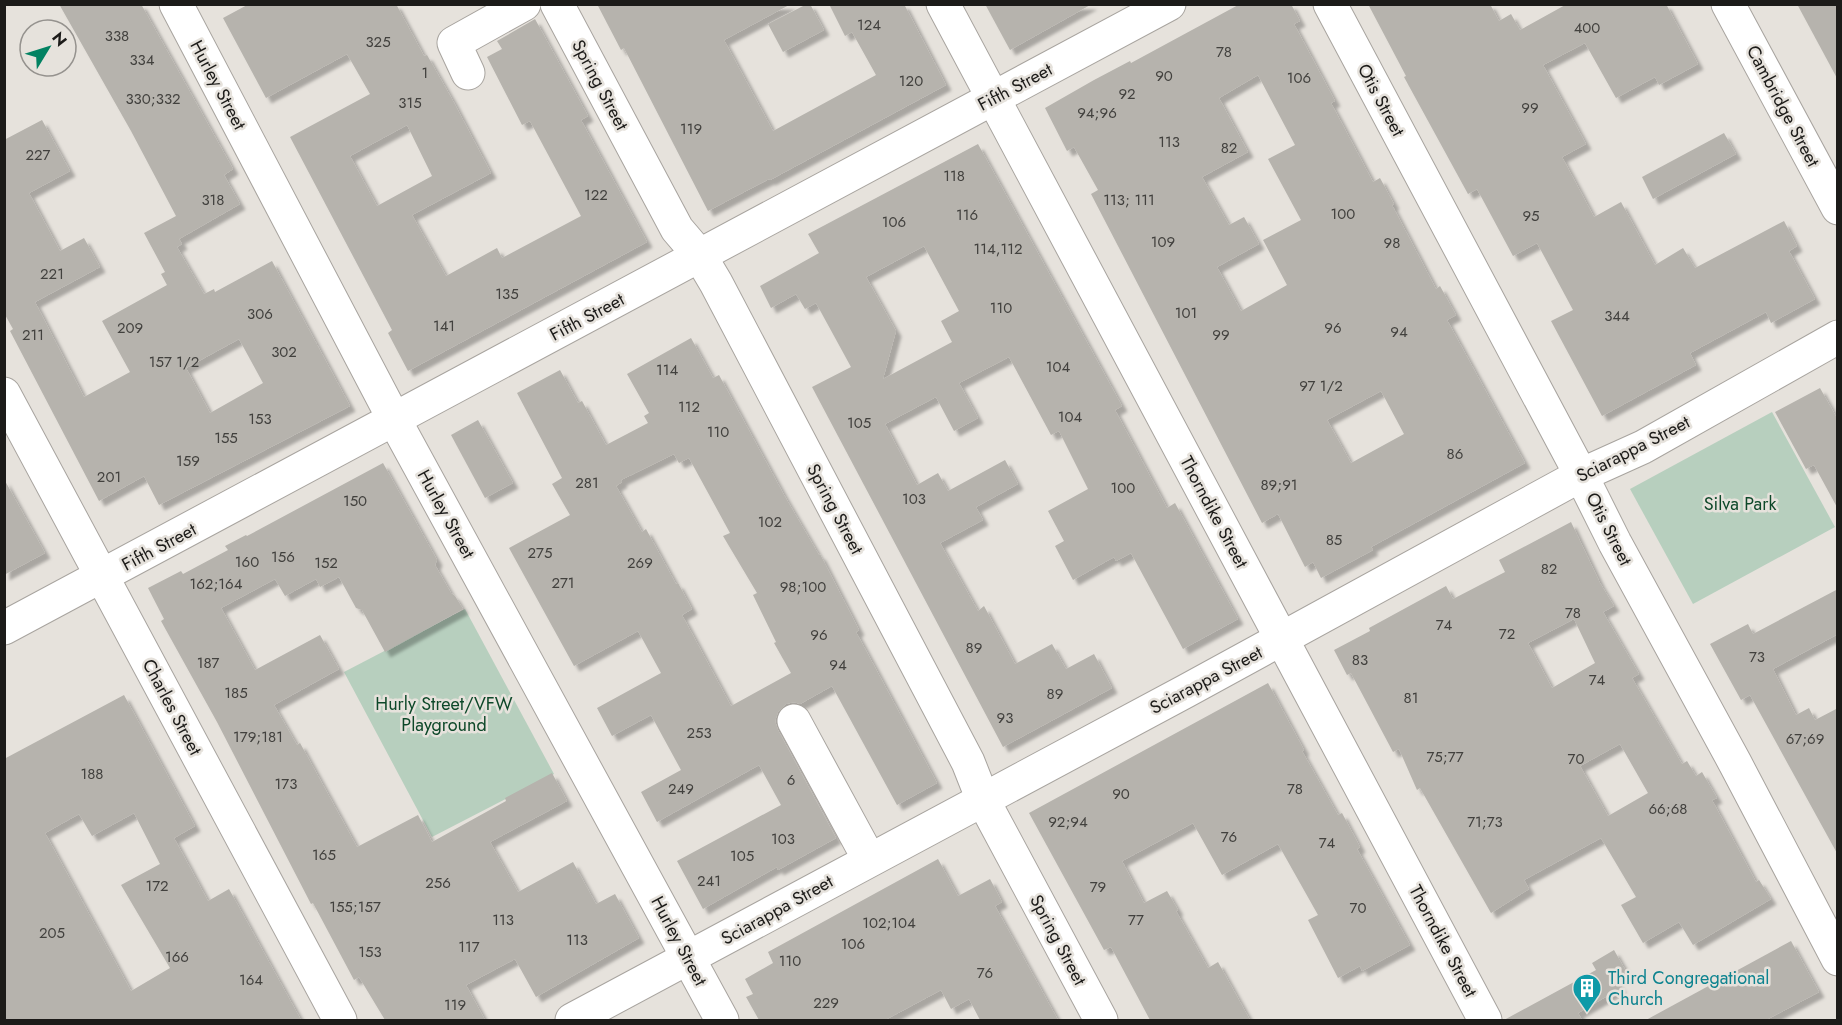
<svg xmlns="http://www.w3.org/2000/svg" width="1842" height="1025" font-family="Jost,sans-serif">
  <defs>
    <filter id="shadow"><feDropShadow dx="5.5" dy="5.5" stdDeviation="1.5" flood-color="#0004"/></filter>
  </defs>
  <rect width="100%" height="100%" fill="#e6e2dc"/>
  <!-- green -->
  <g fill="#b7cfbe">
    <path d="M1772,412L1835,527L1693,604L1630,489Z"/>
    <path d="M465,609L554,774L432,837L344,672Z"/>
  </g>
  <!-- building -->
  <g fill="#b6b3ad" fill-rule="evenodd" filter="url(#shadow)">
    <path d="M59,4H141L233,169L224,175L240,204L179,239L182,244L177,247L204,294L214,289L215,292L272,261L350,406L159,505L144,476L99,501L10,331L13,329L4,313V140L42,120L70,171L29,193L60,251L84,238L100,267L35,302L84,397L130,372L102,321L167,285L161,274L165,272L144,233L176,216L131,131ZM239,339L263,383L210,413L186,368Z"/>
    <path d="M249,4H396L424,56L427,55L452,99L491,173L412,215L446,276L497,248L502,258L581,216L530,121L522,125L487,57L502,49L497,41L535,19L588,116L581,120L647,242L408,371L388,333L392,330L290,137L370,94L347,54L266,98L223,18ZM407,125L432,176L377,206L350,156Z"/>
    <path d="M597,4H791L724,40L773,131L876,75L852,32L845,36L829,4H904L946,85L770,180L769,179L708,211L624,48L621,50Z"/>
    <path d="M807,4H810L824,30L783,52L768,24Z"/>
    <path d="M985,4H1092L1010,50Z"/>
    <path d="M1240,4H1291L1300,21L1294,24L1335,101L1331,103L1373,182L1380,178L1394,204L1392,205L1436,289L1440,286L1456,315L1447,320L1525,463L1371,547L1373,550L1321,578L1313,562L1305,567L1278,514L1262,523L1091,194L1098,190L1074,147L1067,151L1045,108L1094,80L1130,61L1131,63ZM1258,75L1295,145L1268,159L1301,220L1263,240L1287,285L1241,311L1217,267L1259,244L1244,217L1229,225L1202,177L1248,152L1219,98ZM1381,391L1404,434L1351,463L1327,420Z"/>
    <path d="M1368,4H1490L1499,21L1511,14L1520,30L1567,4H1666L1698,64L1659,85L1655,77L1616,98L1585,43L1543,65L1586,144L1562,157L1594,217L1621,202L1655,265L1683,248L1695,268L1784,221L1797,246L1789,251L1815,299L1771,323L1766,312L1690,353L1696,365L1602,416L1551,321L1573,310L1537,243L1513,256L1477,189L1468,194L1404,77L1406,76Z"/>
    <path d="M1797,4H1838V80Z"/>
    <path d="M1724,133L1736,154L1653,199L1642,177Z"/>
    <path d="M978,144L1122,406L1115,410L1167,508L1175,503L1238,619L1183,649L1131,553L1116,561L1114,557L1073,580L1055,546L1064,541L1048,511L1088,489L1059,431L1051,435L1009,357L959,383L978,418L954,431L936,397L885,424L917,485L938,473L948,491L1005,460L1018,484L976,507L983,520L940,543L978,611L984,606L1015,664L1052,644L1066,669L1094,654L1112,688L1003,747L812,387L851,367L816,303L805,309L796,294L771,308L760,286L819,253L808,234ZM924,246L959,311L941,321L952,342L883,379L896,331L866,277Z"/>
    <path d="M691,338L713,378L719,375L784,495L819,555L820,554L859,630L856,632L937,783L897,805L832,686L800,704L794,702L786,704L778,712L775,721L778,730L836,838L778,870L777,867L703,909L677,861L781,805L759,765L657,822L641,792L681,770L651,715L612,736L597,708L661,673L638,631L574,666L509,548L570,515L552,484L562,478L517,393L560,370L578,403L582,401L606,445L648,423L644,416L649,413L627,374ZM674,454L679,463L689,458L730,533L723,536L757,593L753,595L776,642L774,643L791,673L731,706L682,615L692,609L678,583L676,584L646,529L642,532L616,486L622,482L621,480Z"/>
    <path d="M1820,388L1838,420V509L1814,465L1806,469L1775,412Z"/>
    <path d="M478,420L513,483L485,498L451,435Z"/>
    <path d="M383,463L437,560L435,565L451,593L455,596L463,609L385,652L362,610L356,608L339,577L320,587L316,579L285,596L275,579L221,608L255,670L320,635L339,669L274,705L297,745L300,743L357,847L418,815L432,842L506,801L505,798L552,773L567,801L490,842L518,892L573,862L596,904L615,894L639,938L536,997L515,959L466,985L485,1020H385L359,977L354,980L313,903L311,904L217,722L161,621L164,619L148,588L181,571L183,574L228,550L225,546L246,535L247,536Z"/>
    <path d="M4,479L45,553L4,575Z"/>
    <path d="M1571,522L1600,583L1614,606L1603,612L1639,674L1632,678L1682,764L1687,761L1696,776L1702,772L1717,798L1712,800L1756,882L1759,880L1771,899L1693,945L1679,922L1643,943L1621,905L1636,897L1601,838L1524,880L1529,889L1491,913L1420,788L1417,790L1399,749L1393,752L1351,673L1347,675L1334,650L1370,631L1369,628L1446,586L1453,599L1505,572L1499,560ZM1574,619L1595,663L1552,688L1528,643ZM1620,744L1648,793L1608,816L1580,766Z"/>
    <path d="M1838,589V634L1773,669L1796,715L1809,708L1815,720L1838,708V855L1750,695L1741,700L1710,644L1748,624L1753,634Z"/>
    <path d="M1268,683L1304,750L1302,751L1338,815L1342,813L1360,847L1357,849L1410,945L1362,971L1360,966L1338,978L1308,920L1318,915L1278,844L1222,875L1193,823L1122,861L1144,903L1167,891L1178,910L1176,911L1208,968L1218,962L1250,1020H1150L1111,947L1104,950L1029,813Z"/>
    <path d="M124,695L195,826L174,838L208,901L229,889L301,1020H4V759ZM134,813L160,864L121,885L170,968L131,991L45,833L79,814L92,836Z"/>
    <path d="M938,859L958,896L990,879L1002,902L995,906L1058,1020H980L969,999L951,1009L941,990L885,1020H759L746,997L753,994L745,979L773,963L768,952Z"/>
    <path d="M1791,941L1819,992L1766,1020H1646Z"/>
    <path d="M1614,950L1627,973L1615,979L1621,988L1578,1013L1582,1020H1504L1596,970L1592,963Z"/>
  </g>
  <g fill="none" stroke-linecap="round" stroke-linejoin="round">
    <!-- minor casing -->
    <g stroke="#a8a49f" stroke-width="35">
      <g id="minor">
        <path d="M176,4L395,421L722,1020"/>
        <path d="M557,4L677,229L700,256L716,283L968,762L983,800L1101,1020"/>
        <path d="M943,4L1485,1020"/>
        <path d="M1330,4L1581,475L1615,543L1735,763L1838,959"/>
        <path d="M468,73L454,43L524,4"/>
        <path d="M4,394L340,1020"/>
        <path d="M4,628L1169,4"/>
        <path d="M794,721L869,859"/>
        <path d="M572,1020L1186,691L1581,475L1643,447L1838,337"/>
      </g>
    </g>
    <!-- major casing -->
    <g stroke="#a8a49f" stroke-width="35">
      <path id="major" d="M1728,4L1838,208"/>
    </g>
    <!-- minor -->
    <use href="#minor" stroke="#fff" stroke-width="33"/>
    <!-- major -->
    <use href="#major" stroke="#fff" stroke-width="33"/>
  </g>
  <!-- icons -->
  <defs>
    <g id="building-pin" transform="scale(1.5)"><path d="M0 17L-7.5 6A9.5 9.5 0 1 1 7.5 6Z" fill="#0f9aa8" stroke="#e6e2dc"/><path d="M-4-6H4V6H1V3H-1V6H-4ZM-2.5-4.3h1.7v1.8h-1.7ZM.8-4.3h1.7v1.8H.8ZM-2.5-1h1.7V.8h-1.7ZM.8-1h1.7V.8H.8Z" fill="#fff"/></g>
  </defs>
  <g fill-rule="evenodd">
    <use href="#building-pin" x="1587" y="988"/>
  </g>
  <g text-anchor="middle" stroke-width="5" stroke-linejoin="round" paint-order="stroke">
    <!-- number labels -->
    <g font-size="15" fill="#42413e">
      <text x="869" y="30">124</text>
      <text x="1587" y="33">400</text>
      <text x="117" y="41">338</text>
      <text x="378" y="47">325</text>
      <text x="1224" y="57">78</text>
      <text x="142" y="65">334</text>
      <text x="425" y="78">1</text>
      <text x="1164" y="81">90</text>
      <text x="1299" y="83">106</text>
      <text x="911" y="86">120</text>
      <text x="1127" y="99">92</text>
      <text x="153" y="104">330;332</text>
      <text x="410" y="108">315</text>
      <text x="1530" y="113">99</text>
      <text x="1097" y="118">94;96</text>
      <text x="691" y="134">119</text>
      <text x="1169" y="147">113</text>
      <text x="1229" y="153">82</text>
      <text x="38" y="160">227</text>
      <text x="954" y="181">118</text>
      <text x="596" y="200">122</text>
      <text x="213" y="205">318</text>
      <text x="1129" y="205">113; 111</text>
      <text x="1343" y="219">100</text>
      <text x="967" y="220">116</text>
      <text x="1531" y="221">95</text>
      <text x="894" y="227">106</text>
      <text x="1163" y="247">109</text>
      <text x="1392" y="248">98</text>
      <text x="998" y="254">114,112</text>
      <text x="52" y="279">221</text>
      <text x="507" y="299">135</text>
      <text x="1001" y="313">110</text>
      <text x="1186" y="318">101</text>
      <text x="260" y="319">306</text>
      <text x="1617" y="321">344</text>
      <text x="444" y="331">141</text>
      <text x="130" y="333">209</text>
      <text x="1333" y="333">96</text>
      <text x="1399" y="337">94</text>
      <text x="33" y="340">211</text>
      <text x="1221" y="340">99</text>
      <text x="284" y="357">302</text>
      <text x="174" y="367">157 1/2</text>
      <text x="1058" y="372">104</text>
      <text x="667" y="375">114</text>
      <text x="1321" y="391">97 1/2</text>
      <text x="689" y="412">112</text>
      <text x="1070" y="422">104</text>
      <text x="260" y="424">153</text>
      <text x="859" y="428">105</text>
      <text x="718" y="437">110</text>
      <text x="226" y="443">155</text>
      <text x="1455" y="459">86</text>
      <text x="188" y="466">159</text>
      <text x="109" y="482">201</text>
      <text x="587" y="488">281</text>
      <text x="1279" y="490">89;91</text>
      <text x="1123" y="493">100</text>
      <text x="914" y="504">103</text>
      <text x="355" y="506">150</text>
      <text x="770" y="527">102</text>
      <text x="1334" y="545">85</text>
      <text x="540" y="558">275</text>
      <text x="283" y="562">156</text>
      <text x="247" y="567">160</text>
      <text x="326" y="568">152</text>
      <text x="640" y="568">269</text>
      <text x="1549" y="574">82</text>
      <text x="563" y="588">271</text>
      <text x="216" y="589">162;164</text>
      <text x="803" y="592">98;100</text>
      <text x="1573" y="618">78</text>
      <text x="1444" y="630">74</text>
      <text x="1507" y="639">72</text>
      <text x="819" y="640">96</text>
      <text x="974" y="653">89</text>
      <text x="1757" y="662">73</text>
      <text x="1360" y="665">83</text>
      <text x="208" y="668">187</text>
      <text x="838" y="670">94</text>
      <text x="1597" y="685">74</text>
      <text x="236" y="698">185</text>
      <text x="1055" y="699">89</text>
      <text x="1411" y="703">81</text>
      <text x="1005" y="723">93</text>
      <text x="699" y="738">253</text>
      <text x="258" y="742">179;181</text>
      <text x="1805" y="744">67;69</text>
      <text x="1445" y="762">75;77</text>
      <text x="1576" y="764">70</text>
      <text x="92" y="779">188</text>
      <text x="791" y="785">6</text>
      <text x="286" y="789">173</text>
      <text x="681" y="794">249</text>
      <text x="1295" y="794">78</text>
      <text x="1121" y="799">90</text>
      <text x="1668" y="814">66;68</text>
      <text x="1068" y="827">92;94</text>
      <text x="1485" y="827">71;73</text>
      <text x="1229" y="842">76</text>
      <text x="783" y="844">103</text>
      <text x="1327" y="848">74</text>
      <text x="324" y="860">165</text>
      <text x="742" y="861">105</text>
      <text x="709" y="886">241</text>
      <text x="438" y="888">256</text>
      <text x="157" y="891">172</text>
      <text x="1098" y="892">79</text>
      <text x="355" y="912">155;157</text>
      <text x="1358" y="913">70</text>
      <text x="503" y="925">113</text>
      <text x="1136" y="925">77</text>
      <text x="889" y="928">102;104</text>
      <text x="52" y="938">205</text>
      <text x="577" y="945">113</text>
      <text x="853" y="949">106</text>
      <text x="469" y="952">117</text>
      <text x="370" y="957">153</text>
      <text x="177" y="962">166</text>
      <text x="790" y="966">110</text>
      <text x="985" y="978">76</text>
      <text x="251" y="985">164</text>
      <text x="826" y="1008">229</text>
      <text x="455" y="1010">119</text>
    </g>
    <!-- street labels -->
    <g font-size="18" fill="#1c1b19" stroke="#e6e2dc">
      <text transform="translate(218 85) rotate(62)" y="6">Hurley Street</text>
      <text transform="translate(600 85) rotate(62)" y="6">Spring Street</text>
      <text transform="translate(1015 87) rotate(-28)" y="6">Fifth Street</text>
      <text transform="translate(1381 100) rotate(62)" y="6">Otis Street</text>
      <text transform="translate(1783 106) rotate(62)" y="6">Cambridge Street</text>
      <text transform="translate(587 317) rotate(-28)" y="6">Fifth Street</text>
      <text transform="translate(1633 449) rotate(-27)" y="6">Sciarappa Street</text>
      <text transform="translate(835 509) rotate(62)" y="6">Spring Street</text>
      <text transform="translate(1214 512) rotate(62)" y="6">Thorndike Street</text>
      <text transform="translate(446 514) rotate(61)" y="6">Hurley Street</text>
      <text transform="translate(1609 529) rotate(63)" y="6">Otis Street</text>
      <text transform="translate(159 547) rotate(-28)" y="6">Fifth Street</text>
      <text transform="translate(1206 680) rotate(-28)" y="6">Sciarappa Street</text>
      <text transform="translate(172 707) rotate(62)" y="6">Charles Street</text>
      <text transform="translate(777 910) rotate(-29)" y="6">Sciarappa Street</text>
      <text transform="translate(1058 940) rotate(62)" y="6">Spring Street</text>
      <text transform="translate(679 941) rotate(62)" y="6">Hurley Street</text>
      <text transform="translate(1443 941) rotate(62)" y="6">Thorndike Street</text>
    </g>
    <!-- park labels -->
    <g font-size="18" fill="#0d4829" stroke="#e6e2dc">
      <text x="1740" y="510">Silva Park</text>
      <text x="444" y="710">Hurly Street/VFW<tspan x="444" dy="21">Playground</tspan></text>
    </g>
    <!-- culture labels -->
    <g font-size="18" fill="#0d838f" stroke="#e6e2dc" text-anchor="start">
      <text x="1608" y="984">Third Congregational<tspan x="1608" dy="21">Church</tspan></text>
    </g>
  </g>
  <!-- border -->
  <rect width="1842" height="1025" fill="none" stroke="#1c1b19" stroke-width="12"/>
  <!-- north arrow -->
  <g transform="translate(48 48) rotate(52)"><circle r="28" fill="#e6e2dc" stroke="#95928e" stroke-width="1.5"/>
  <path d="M0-4.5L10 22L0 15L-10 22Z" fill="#028262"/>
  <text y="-9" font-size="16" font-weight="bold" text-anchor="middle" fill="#1c1b19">N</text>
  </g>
</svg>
